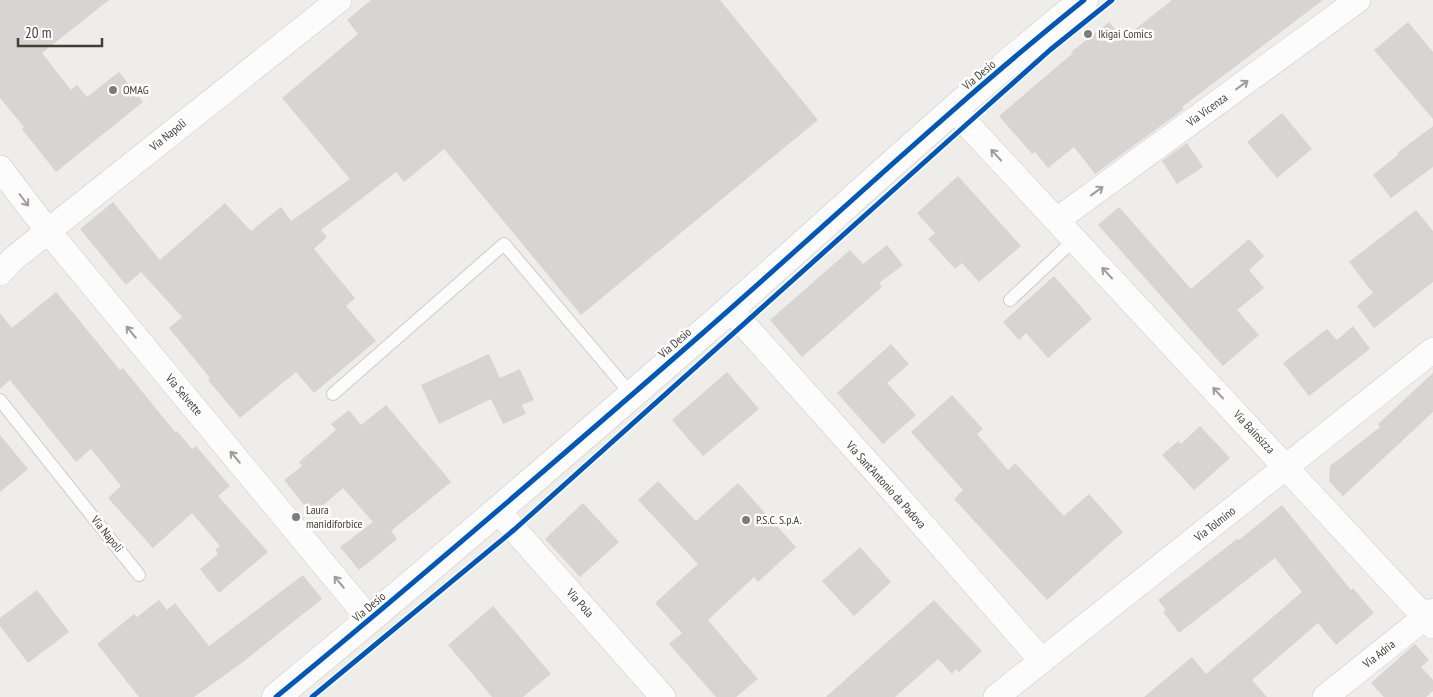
<svg xmlns="http://www.w3.org/2000/svg" width="1433" height="697" font-family="'PT Sans Narrow',sans-serif">
  <rect width="100%" height="100%" fill="#efedea"/>
  <!-- building -->
  <g fill="#d7d4d1">
    <path d="M0,0H109L42,53L71,90L77,85L87,97L119,72L143,102L56,172L22,129L24,127L0,98Z"/>
    <path d="M371,0H720L818,120L581,315L444,149L404,182L396,172L321,230L327,237L314,249L355,298L346,306L376,341L314,393L296,372L240,418L208,380L210,378L169,328L182,317L141,272L126,285L80,229L113,202L160,260L225,203L251,231L281,207L291,221L350,179L282,98L358,34L347,20Z"/>
    <path d="M1172,0H1323L1182,107L1184,109L1095,174L1074,147L1048,168L1035,152L1032,154L999,116L1073,53L1071,52L1109,22L1123,39Z"/>
    <path d="M1408,22L1433,52V119L1374,50Z"/>
    <path d="M1282,113L1312,149L1277,178L1247,142Z"/>
    <path d="M1433,126V167L1391,198L1373,175L1399,154L1397,153Z"/>
    <path d="M1187,143L1203,167L1177,184L1162,161Z"/>
    <path d="M958,176L1021,246L979,282L962,263L955,269L928,239L935,233L917,213Z"/>
    <path d="M1119,207L1191,289L1249,239L1264,256L1249,270L1264,288L1237,310L1259,335L1223,366L1098,225Z"/>
    <path d="M1416,210L1433,231V282L1374,328L1357,306L1373,293L1349,262Z"/>
    <path d="M887,245L903,265L879,283L882,287L802,357L770,320L850,250L863,264Z"/>
    <path d="M1054,276L1092,319L1048,358L1026,333L1019,340L1003,322Z"/>
    <path d="M56,292L120,370L123,368L175,432L177,431L192,449L196,446L230,486L218,496L268,552L219,593L200,569L218,554L215,550L220,546L192,513L153,548L108,498L121,486L91,449L76,462L10,380L0,389V313L12,328Z"/>
    <path d="M1353,326L1370,349L1309,396L1283,363L1327,329L1337,340Z"/>
    <path d="M891,344L909,364L887,383L916,415L883,444L837,393Z"/>
    <path d="M489,354L500,378L520,369L534,400L522,405L526,414L503,424L491,399L439,424L421,385Z"/>
    <path d="M727,372L759,409L703,456L672,420Z"/>
    <path d="M1433,373V412L1343,496L1329,481L1330,466L1380,427L1378,424Z"/>
    <path d="M952,395L983,429L977,434L1008,470L1015,463L1064,516L1089,494L1123,532L1047,600L954,499L963,490L911,432Z"/>
    <path d="M386,405L451,482L391,531L397,539L359,570L340,547L373,522L343,488L312,515L284,480L302,466L299,462L336,430L331,424L349,410L361,425Z"/>
    <path d="M1200,426L1230,458L1194,490L1162,455L1178,441L1181,444Z"/>
    <path d="M0,435L28,469L0,492Z"/>
    <path d="M658,481L696,521L738,483L796,547L758,582L754,577L708,620L758,679L736,697H716L669,644L682,633L655,603L698,564L638,500Z"/>
    <path d="M583,503L619,542L580,577L545,539Z"/>
    <path d="M1282,505L1351,590L1353,588L1374,613L1336,645L1318,623L1252,680L1267,697H1144L1192,657L1206,674L1302,592L1275,558L1179,633L1163,612L1166,610L1158,600L1237,539L1239,540Z"/>
    <path d="M860,547L891,582L854,616L822,581Z"/>
    <path d="M303,575L322,599L239,665L194,697H139L97,644L134,614L137,617L159,600L167,610L175,603L209,646Z"/>
    <path d="M37,590L69,632L28,663L0,626V618Z"/>
    <path d="M934,600L982,651L959,672L956,669L952,674L938,659L895,697H826Z"/>
    <path d="M493,606L551,674L523,697H492L448,645Z"/>
    <path d="M1415,644L1429,660L1421,667L1433,680V691L1426,697H1384L1371,683Z"/>
  </g>
  <g fill="none" stroke-linecap="round" stroke-linejoin="round">
    <!-- service casing -->
    <g stroke="#cdcac7" stroke-width="14">
      <g id="service">
        <path d="M1010,300L1075,239"/>
        <path d="M333,394L504,244L631,394"/>
        <path d="M0,400L139,575"/>
      </g>
    </g>
    <!-- minor casing -->
    <g stroke="#cdcac7" stroke-width="26">
      <g id="minor">
        <path d="M955,108L967,124L1433,626"/>
        <path d="M0,168L48,231L370,620"/>
        <path d="M1057,220L1358,0"/>
        <path d="M0,273L13,259L339,0"/>
        <path d="M730,309L901,500L1042,661"/>
        <path d="M497,510L663,697"/>
        <path d="M996,697L1433,350"/>
        <path d="M1325,697L1433,611"/>
      </g>
    </g>
    <!-- tertiary casing -->
    <g stroke="#cdcac7" stroke-width="29">
      <path id="tertiary" d="M276,697C421,578 563,455 704,332C831,221 953,105 1084,0"/>
    </g>
    <!-- service -->
    <use href="#service" stroke="#fdfcfc" stroke-width="12"/>
    <!-- minor -->
    <use href="#minor" stroke="#fdfcfc" stroke-width="25"/>
    <!-- tertiary -->
    <use href="#tertiary" stroke="#fdfcfc" stroke-width="28"/>
    <!-- cycleway casing -->
    <g stroke="#fff" stroke-width="8">
      <g id="cycleway">
        <path d="M276,697C421,578 563,455 704,332C831,221 953,105 1084,0"/>
        <path d="M312,697L515,529L967,124L1050,50L1112,0"/>
      </g>
    </g>
    <!-- cycleway -->
    <use href="#cycleway" stroke="#0057b8" stroke-width="5"/>
  </g>
  <!-- one-way arrows -->
  <defs><path id="oneway-shaft" d="M-6 0H5M1.5-3L5.5 0L1.5 3" fill="none" stroke-width="1.6" stroke-linecap="round" stroke-linejoin="round" transform="scale(1.25)"/></defs>
  <g stroke="#a09c99">
    <use href="#oneway-shaft" transform="translate(1242 85) rotate(-36)"/>
    <use href="#oneway-shaft" transform="translate(996 155) rotate(-133)"/>
    <use href="#oneway-shaft" transform="translate(1097 191) rotate(-36)"/>
    <use href="#oneway-shaft" transform="translate(24 200) rotate(53)"/>
    <use href="#oneway-shaft" transform="translate(1107 273) rotate(-133)"/>
    <use href="#oneway-shaft" transform="translate(131 332) rotate(-130)"/>
    <use href="#oneway-shaft" transform="translate(1218 393) rotate(-133)"/>
    <use href="#oneway-shaft" transform="translate(235 457) rotate(-130)"/>
    <use href="#oneway-shaft" transform="translate(339 582) rotate(-130)"/>
  </g>
  <!-- markers -->
  <g fill="#807b75" stroke="#fff" stroke-width="2">
    <circle cx="1088" cy="34" r="5"/>
    <circle cx="113" cy="90" r="5"/>
    <circle cx="296" cy="517" r="5"/>
    <circle cx="746" cy="520" r="5"/>
  </g>
  <g text-anchor="middle" stroke-width="5" stroke-linejoin="round" paint-order="stroke">
    <!-- poi labels -->
    <g font-size="12" fill="#443d36" stroke="#fff" text-anchor="start">
      <text x="1098" y="38">Ikigai Comics</text>
      <text x="123" y="94">OMAG</text>
      <text x="306" y="514">Laura<tspan x="306" dy="14">manidiforbice</tspan></text>
      <text x="756" y="524">P.S.C. S.p.A.</text>
    </g>
    <!-- street labels -->
    <g font-size="12" fill="#443d36" stroke="#fff">
      <text transform="translate(979 75) rotate(-40)" y="4">Via Desio</text>
      <text transform="translate(1207 110) rotate(-36)" y="4">Via Vicenza</text>
      <text transform="translate(168 135) rotate(-39)" y="4">Via Napoli</text>
      <text transform="translate(675 343) rotate(-41)" y="4">Via Desio</text>
      <text transform="translate(184 395) rotate(50)" y="4">Via Selvette</text>
      <text transform="translate(1254 432) rotate(47)" y="4">Via Bainsizza</text>
      <text transform="translate(886 485) rotate(48)" y="4">Via Sant'Antonio da Padova</text>
      <text transform="translate(1215 524) rotate(-38)" y="4">Via Tolmino</text>
      <text transform="translate(107 534) rotate(51)" y="4">Via Napoli</text>
      <text transform="translate(580 603) rotate(48)" y="4">Via Pola</text>
      <text transform="translate(369 607) rotate(-40)" y="4">Via Desio</text>
      <text transform="translate(1379 654) rotate(-38)" y="4">Via Adria</text>
    </g>
  </g>
  <!-- scale -->
  <path d="M18 38v8h84v-8" fill="none" stroke="#443d36" stroke-width="2.5"/>
  <text x="25" y="38" font-size="15" fill="#443d36" stroke="#ffffff" stroke-width="4" paint-order="stroke">20 m</text>
</svg>
